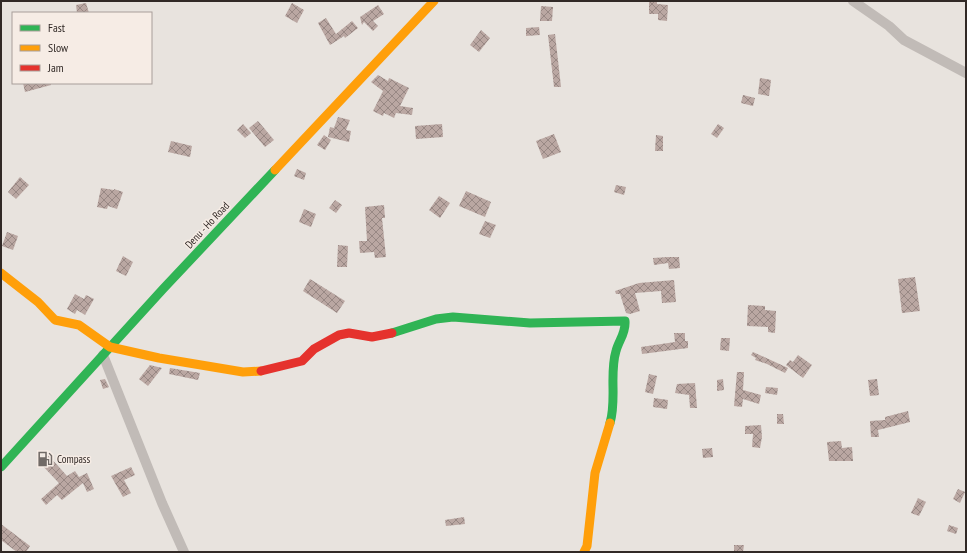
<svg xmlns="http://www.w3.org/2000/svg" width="967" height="553" font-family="'PT Sans Narrow',sans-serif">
  <defs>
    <pattern id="building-cross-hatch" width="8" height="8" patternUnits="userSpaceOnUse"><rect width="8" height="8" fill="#baa7a2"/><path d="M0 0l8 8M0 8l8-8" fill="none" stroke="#988884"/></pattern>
  </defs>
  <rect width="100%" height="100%" fill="#e8e3de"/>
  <!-- building -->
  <g fill="url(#building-cross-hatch)">
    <path d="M649,1H657V4L668,5L667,21L658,20V14H649Z"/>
    <path d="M86,3L89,13H77L76,5Z"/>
    <path d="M292,3L304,10L297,23L285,16Z"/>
    <path d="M378,5L384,14L373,21L378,26L373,31L364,22L362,25L360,17Z"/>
    <path d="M541,6L553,7L552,21H540Z"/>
    <path d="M326,18L336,34L352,21L358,28L345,38L344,36L330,45L318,23Z"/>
    <path d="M539,27L540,35L526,36V28Z"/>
    <path d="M481,30L490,38L479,52L470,45Z"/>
    <path d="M555,34L561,87H554L548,35Z"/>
    <path d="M378,75L388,81L389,78L409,88L400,106L413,108L412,115L396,113L394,118L384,113L383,116L373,111L383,91L371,82Z"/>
    <path d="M760,78L771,80L769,96L758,94Z"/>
    <path d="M23,83H51V85L25,92Z"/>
    <path d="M743,95L755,98L753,106L741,103Z"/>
    <path d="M338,117L350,120L346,130L351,131L349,142L328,137L330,127L334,128Z"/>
    <path d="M258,121L274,140L265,147L249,128Z"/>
    <path d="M243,124L251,133L245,138L237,130Z"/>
    <path d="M442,124L443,137L416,139L415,126Z"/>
    <path d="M718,124L724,128L717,138L711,134Z"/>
    <path d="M554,134L561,152L543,159L536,141Z"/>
    <path d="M324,135L331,140L325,150L317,145Z"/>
    <path d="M656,135L663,136V151H655Z"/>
    <path d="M171,141L192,146L190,157L168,152Z"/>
    <path d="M297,169L306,173L304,180L294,176Z"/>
    <path d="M20,177L29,185L16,199L8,192Z"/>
    <path d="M616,185L626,187L624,195L614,192Z"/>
    <path d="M101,188L114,190V189L123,192L117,209L108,206L107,209L97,207Z"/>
    <path d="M466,191L491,202L485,217L459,206Z"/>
    <path d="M439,196L450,203L440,218L429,210Z"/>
    <path d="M335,200L342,205L336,213L329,208Z"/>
    <path d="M384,205L385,218H382L386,257L375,258L374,252L360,253L359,241H367L365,207Z"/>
    <path d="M304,209L316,214L311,227L299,222Z"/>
    <path d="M485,221L496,225L490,238L479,234Z"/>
    <path d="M7,232L18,236L13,250L2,246Z"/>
    <path d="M338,245L348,246L347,267H337Z"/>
    <path d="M123,256L133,262L126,276L116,271Z"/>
    <path d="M668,257H679L680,268L669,269L668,263L654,265L653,258Z"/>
    <path d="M915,277L920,311L902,313L898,279Z"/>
    <path d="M310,279L345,301L337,313L303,291Z"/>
    <path d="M674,280L676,302L662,303L661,291L635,293L640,311L630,314L626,313L620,294H616L615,291L639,283Z"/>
    <path d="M75,294L84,299L86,295L94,299L85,315L77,310L75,314L67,309Z"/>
    <path d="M748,305L765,306V310L776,311L775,333L768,332V327L747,326Z"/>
    <path d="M674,333H685V341H688V348L642,354L641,347L675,342Z"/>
    <path d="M721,338H730L729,351L720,350Z"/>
    <path d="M753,352L788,368L785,373L767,364L755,360L756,358L751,355Z"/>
    <path d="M798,355L812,365L803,378L786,365L790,360L793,362Z"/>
    <path d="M150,365L162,368L148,386L139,379Z"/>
    <path d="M170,368L200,373L198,380L169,374Z"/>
    <path d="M737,372H744L743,390L761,395L759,404L743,399L742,407L734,406Z"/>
    <path d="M649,374L657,376L653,394L645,392Z"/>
    <path d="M105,379L109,387L103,389L100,380Z"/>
    <path d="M723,379L724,390L717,391V380Z"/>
    <path d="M877,379L879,395L870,396L868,380Z"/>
    <path d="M695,383L697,408H690L689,395L675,393L677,384Z"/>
    <path d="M766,387L778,388L777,395L765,393Z"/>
    <path d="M654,398L668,400L667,409L653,407Z"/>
    <path d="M908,411L910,422L878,430L879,437H871L870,421L885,420V417Z"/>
    <path d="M777,414H783L784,424H777Z"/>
    <path d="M761,425L762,437L760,448L752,447L753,434H745V426Z"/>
    <path d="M841,441L842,448L852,447L853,461H829L827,442Z"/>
    <path d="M712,448L713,457L703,458L702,449Z"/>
    <path d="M48,455L67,476L75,471L79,477L87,473L94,489L87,492L83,483L62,500L57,495L46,505L41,499L59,483L40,463Z"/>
    <path d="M131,467L135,475L124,480L131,493L123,497L111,476Z"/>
    <path d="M958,489L965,492L960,503L953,499Z"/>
    <path d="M918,498L926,502L919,516L911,513Z"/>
    <path d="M464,517L465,524L446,526L445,520Z"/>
    <path d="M1,524L30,546L26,552H17L1,540Z"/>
    <path d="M949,525L958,528L956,534L947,531Z"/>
    <path d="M734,545H744L743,552H734Z"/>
  </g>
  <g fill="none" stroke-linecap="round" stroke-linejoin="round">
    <!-- street -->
    <g stroke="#c1bbb7" stroke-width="10">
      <path d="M853,1L889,26L904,40L966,73"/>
      <path d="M103,355L162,503L184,552"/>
    </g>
    <!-- fast -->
    <g stroke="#30b455" stroke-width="9">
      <path d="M392,333L436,319L453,317L530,323L625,321C626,333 619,340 616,351C609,374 617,400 610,423"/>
      <path d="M1,467L163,289L275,170"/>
    </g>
    <!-- slow -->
    <g stroke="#ff9f0a" stroke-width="9">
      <path d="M275,170L434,1"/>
      <path d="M1,273L38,302L55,320L79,325L110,347L159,358L243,372L261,371"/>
      <path d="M584,552L587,546L595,473L610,423"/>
    </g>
    <!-- jam -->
    <path stroke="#e5322d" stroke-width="9" d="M261,371L302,361L314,349L339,335L349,333L372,337L392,333"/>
  </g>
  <!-- icons -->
  <defs>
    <g id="fuel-bare" transform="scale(1.2)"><path d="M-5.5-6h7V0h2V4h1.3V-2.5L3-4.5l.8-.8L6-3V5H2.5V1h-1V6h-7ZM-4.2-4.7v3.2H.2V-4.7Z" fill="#716a66" stroke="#f6ece5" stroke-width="2.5" paint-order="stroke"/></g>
  </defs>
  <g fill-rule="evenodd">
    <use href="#fuel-bare" x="45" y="459"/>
  </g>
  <g text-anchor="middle" stroke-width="3" stroke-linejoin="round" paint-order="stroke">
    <!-- street labels -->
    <g font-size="11" fill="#312926" stroke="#f6ece5">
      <text transform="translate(207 225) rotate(-47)" y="4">Denu - Ho Road</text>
    </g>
    <!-- poi labels -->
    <g font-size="11" fill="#312926" stroke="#f6ece5" text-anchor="start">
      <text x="57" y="463">Compass</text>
    </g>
  </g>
  <!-- border -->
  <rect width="967" height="553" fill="none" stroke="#312926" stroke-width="4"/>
  <!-- legend -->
  <rect x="12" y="12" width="140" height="72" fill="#f6ece5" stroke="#a79e99"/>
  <rect x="20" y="25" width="20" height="6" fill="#30b455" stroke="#a79e99"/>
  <text x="48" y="32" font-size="12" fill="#312926">Fast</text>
  <rect x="20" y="45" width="20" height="6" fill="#ff9f0a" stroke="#a79e99"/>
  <text x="48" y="52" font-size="12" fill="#312926">Slow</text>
  <rect x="20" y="65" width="20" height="6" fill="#e5322d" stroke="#a79e99"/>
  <text x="48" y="72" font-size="12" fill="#312926">Jam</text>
</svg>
